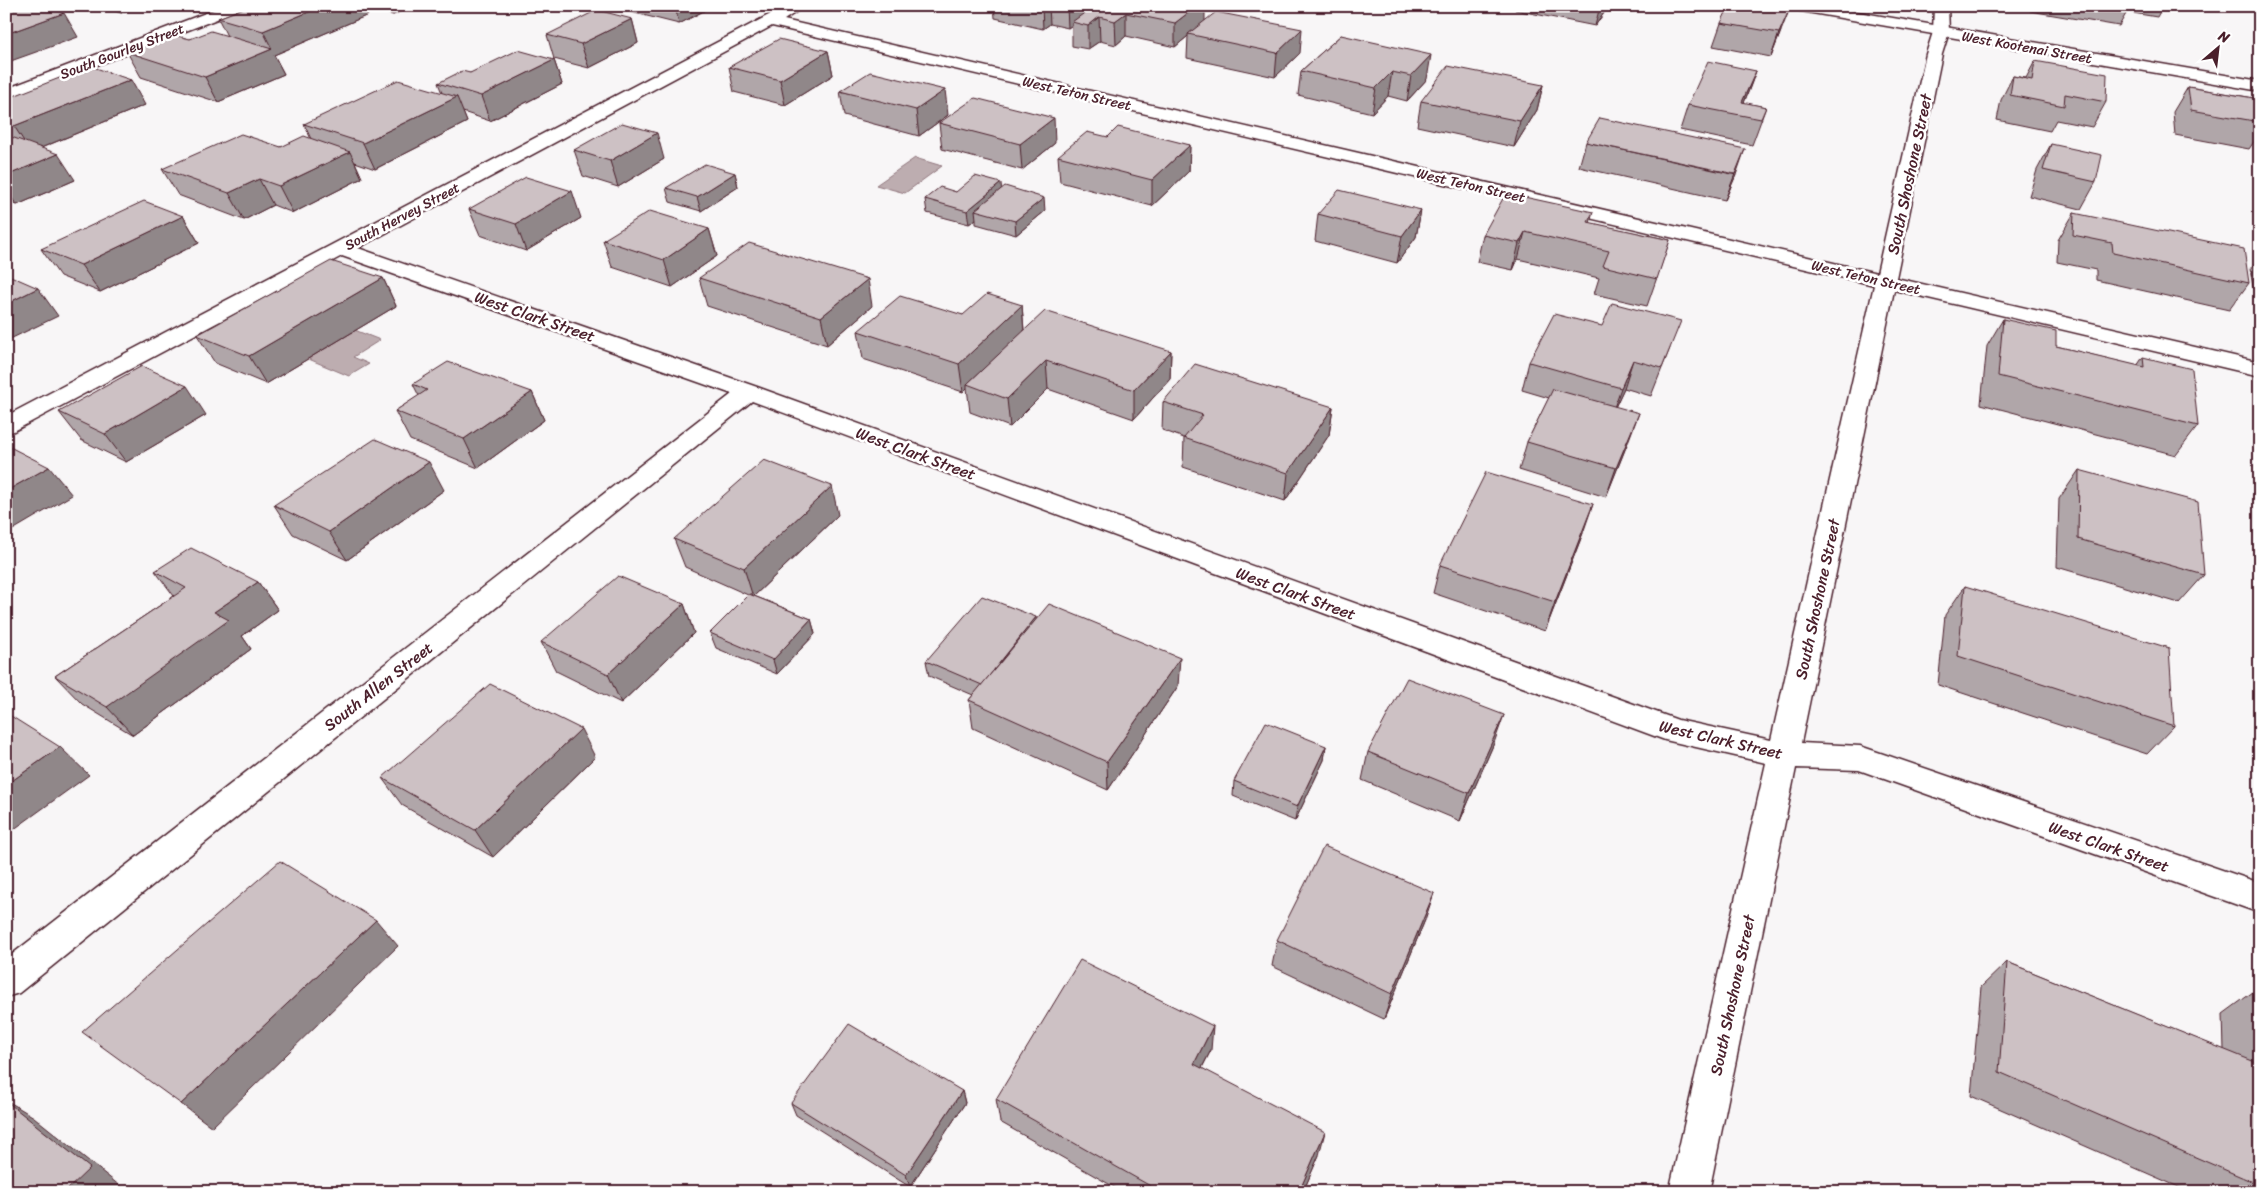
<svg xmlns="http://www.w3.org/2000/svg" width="2266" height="1198" font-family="Sriracha,sans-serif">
  <rect width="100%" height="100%" fill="#f8f6f7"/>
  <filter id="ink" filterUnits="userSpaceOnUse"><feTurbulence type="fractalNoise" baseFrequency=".02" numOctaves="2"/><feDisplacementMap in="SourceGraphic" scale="10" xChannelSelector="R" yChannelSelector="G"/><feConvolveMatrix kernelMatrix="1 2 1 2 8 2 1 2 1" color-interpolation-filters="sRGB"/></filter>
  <g filter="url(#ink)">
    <!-- water -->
    <g fill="#bdadb0" stroke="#8f747b">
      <path d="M915,158L942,166L905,193L876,185Z"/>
      <path d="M352,329L380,340L353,357L369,364L349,376L304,357Z"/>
    </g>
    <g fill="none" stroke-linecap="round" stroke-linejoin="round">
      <!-- minor casing -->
      <g stroke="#4a1f2b" stroke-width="3">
        <g id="minor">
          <path d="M224,6H245L243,9L6,100V89Z"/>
          <path d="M786,6H805L784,20L1877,273L1926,54L1933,32L1934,6H1948L1949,32L1942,54L1896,278L2260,362V376L1894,290L1801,743L1860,746L2260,883V913L1859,770L1796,768L1709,1192H1669L1766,763L1665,740L752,401L19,993L6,997V959L732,394L342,256L14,431L6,433V416ZM772,26L1874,285L1771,740L1678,720L757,387L358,248Z"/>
        </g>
      </g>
      <!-- tertiary casing -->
      <g stroke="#4a1f2b" stroke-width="3">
        <path id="tertiary" d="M1788,6H1823L2260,81V91L1795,10Z"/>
      </g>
      <!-- minor -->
      <use href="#minor" fill="#fff" fill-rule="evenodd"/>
      <!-- tertiary -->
      <use href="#tertiary" fill="#fff" fill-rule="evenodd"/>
    </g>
    <!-- wall -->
    <g fill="#b0a6a9" stroke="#4a1f2b">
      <path d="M99,6H139L121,13Z"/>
      <path d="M249,6H413L393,15L364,7L368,15L274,55L284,74L218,102L141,77L127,52L190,39L227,36L218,18Z"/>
      <path d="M625,6H713L679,24L627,11Z"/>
      <path d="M954,6H974L969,10Z"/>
      <path d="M994,6H1086V12L1094,6L1205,21L1300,53L1275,77L1187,58L1188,36L1175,47L1126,36L1116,45L1100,41L1088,49L1072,46V25L1068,28L1050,24L1043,29L995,18Z"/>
      <path d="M1430,6H1442L1440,8Z"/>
      <path d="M1516,6H1607L1606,10L1595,26L1515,10Z"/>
      <path d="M2030,6H2163L2157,17L2127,12L2119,26L2030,11Z"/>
      <path d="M632,19L638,43L589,68L554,59L547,35Z"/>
      <path d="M1721,23L1781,31L1771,57L1713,46Z"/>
      <path d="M1341,35L1427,79L1407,101L1388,96L1372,113L1298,95L1301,71Z"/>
      <path d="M828,51L833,75L785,105L734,92L729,67Z"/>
      <path d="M554,60L562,84L490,121L463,112L467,122L375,169L355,162L362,178L293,213L273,205L244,220L178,195L162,169L281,147L311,139L304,124L442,93L438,83L470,73Z"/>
      <path d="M2035,61L2106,102L2092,127L2056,120L2050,131L1997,120L2001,100L2013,76L2026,78Z"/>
      <path d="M1756,71L1744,103L1766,107L1752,145L1680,130L1688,105Z"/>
      <path d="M1543,85L1537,110L1514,147L1417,126L1421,101Z"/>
      <path d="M2188,87L2260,99V133L2249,149L2175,135L2173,112Z"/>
      <path d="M840,91L948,115L919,136L844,116Z"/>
      <path d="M6,99L145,105L41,148L75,180L17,205L6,201Z"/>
      <path d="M939,123L1055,143L1022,170L942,149Z"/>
      <path d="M1108,137L1190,145L1189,171L1152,206L1060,182L1058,156Z"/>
      <path d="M1586,142L1736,175L1725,200L1579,167Z"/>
      <path d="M2051,144L2096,182L2081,209L2029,196L2037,170Z"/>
      <path d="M574,150L664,159L618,187L583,176Z"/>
      <path d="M735,173L738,187L701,211L670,202L666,188Z"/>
      <path d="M1002,189L1045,211L1016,235L976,224V219L969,224L927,213L925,199L956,192Z"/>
      <path d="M469,209L581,218L526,251L480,235Z"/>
      <path d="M1421,210L1416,237L1397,263L1315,241L1318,214Z"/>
      <path d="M1593,212L1590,223L1670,240L1647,306L1594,294L1599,278L1518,259L1513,270L1477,262L1483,235Z"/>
      <path d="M2074,213L2249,283L2229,310L2096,280V270L2057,262L2058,240Z"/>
      <path d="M183,216L199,243L100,292L60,276L41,249Z"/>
      <path d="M709,229L717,256L672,287L612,267L603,240Z"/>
      <path d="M2260,256V317L2258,316L2250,269Z"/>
      <path d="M383,278L396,306L266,384L215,363L197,335Z"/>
      <path d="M699,278L872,306L827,345L707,306Z"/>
      <path d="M1022,305L1024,330L1171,351L1170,379L1134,419L1048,389L1010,427L970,412L967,388L963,392L863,359L858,331L963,315Z"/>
      <path d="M2003,319L2056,346L2137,366L2143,357L2198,426L2176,455L1981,404L1987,346Z"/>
      <path d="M1670,348L1651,396L1624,388L1615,407L1628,442L1606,497L1519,470L1527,442L1549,398L1522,390L1529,362Z"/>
      <path d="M413,384L532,392L544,420L478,468L410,440L395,411L419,396Z"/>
      <path d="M1163,402L1333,407L1329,435L1285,501L1183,467L1184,438L1162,430Z"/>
      <path d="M59,412L206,415L126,462L81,440Z"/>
      <path d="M2079,470L2204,575L2179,603L2057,567L2059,499Z"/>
      <path d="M444,490L347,560L293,534L274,505Z"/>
      <path d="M838,515L754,596L811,619L815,634L777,674L716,648L710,633L748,595L685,567L674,539Z"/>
      <path d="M1583,533L1545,631L1433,593L1440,565Z"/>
      <path d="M155,571L258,582L278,610L242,636L251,649L133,735L82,704L55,676L174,596Z"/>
      <path d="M1965,586L2174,726L2147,754L1938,685L1945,615Z"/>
      <path d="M684,604L694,633L621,703L556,671L541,642Z"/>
      <path d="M1036,619L1178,686L1108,790L973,728L969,700L973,695L929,676L926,661Z"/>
      <path d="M1494,743L1460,821L1362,780L1368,752Z"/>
      <path d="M1326,746L1324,760L1295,821L1233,796L1234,781Z"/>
      <path d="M595,757L493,857L402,805L382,778Z"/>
      <path d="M1425,920L1384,1019L1272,966L1277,940Z"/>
      <path d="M2007,962L2224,1050L2223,1014L2257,989L2260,990V1192H2190L1971,1096L1981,987Z"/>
      <path d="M1211,1050L1202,1068L1319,1155L1303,1192H1123L1000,1122L996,1099Z"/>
      <path d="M962,1091L965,1103L910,1187L796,1115L791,1103Z"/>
    </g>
    <!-- shaded-wall -->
    <g fill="#908789" stroke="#4a1f2b">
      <path d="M118,6H139L121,13Z"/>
      <path d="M323,6H364L368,15L274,55L284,74L218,102L205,77L272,49L263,31Z"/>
      <path d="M390,6H413L393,15Z"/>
      <path d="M675,6H713L679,24Z"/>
      <path d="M969,6H974L969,10Z"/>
      <path d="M1042,6H1049L1050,24L1043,29Z"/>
      <path d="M1067,6H1086V16L1072,22V25L1068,28Z"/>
      <path d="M1197,6H1205V23L1188,34V36L1175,47V23Z"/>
      <path d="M1600,6H1607L1606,10L1595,26Z"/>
      <path d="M1790,8L1781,31L1771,57L1779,33Z"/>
      <path d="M64,13L78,37L8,62L6,60V34Z"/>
      <path d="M1126,13V36L1116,45L1115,21Z"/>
      <path d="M1099,17L1100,41L1088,49V26Z"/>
      <path d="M632,19L638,43L589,68L581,44Z"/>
      <path d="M1302,29L1300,53L1275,77L1277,53Z"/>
      <path d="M828,51L833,75L785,105L780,80Z"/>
      <path d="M1431,55L1427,79L1407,101L1411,76Z"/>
      <path d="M554,60L562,84L490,121L481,96Z"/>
      <path d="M1756,71L1747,95L1739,115L1742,102Z"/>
      <path d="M1392,72L1388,96L1372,113L1376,88Z"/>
      <path d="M131,80L145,105L31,152L14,126Z"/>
      <path d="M1543,85L1537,110L1514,147L1520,121Z"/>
      <path d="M945,90L948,115L919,136L916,110Z"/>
      <path d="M457,97L467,122L375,169L363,143Z"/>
      <path d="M1054,118L1055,143L1022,170L1020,144Z"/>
      <path d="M657,133L664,159L618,187L610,161Z"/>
      <path d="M1190,145L1189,171L1152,206V180Z"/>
      <path d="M1745,149L1736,175L1725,200L1735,174Z"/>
      <path d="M350,152L362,178L293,213L279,186Z"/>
      <path d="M58,154L75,180L17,205L6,190V176Z"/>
      <path d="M735,173L738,187L701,211L697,197Z"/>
      <path d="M259,179L273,205L244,220L229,193Z"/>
      <path d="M1001,183L1002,197L975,210L976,219L969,224L967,211Z"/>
      <path d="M572,191L581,218L526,251L516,224Z"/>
      <path d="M1044,198L1045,211L1016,235L1015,221Z"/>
      <path d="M1421,210L1416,237L1397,263L1402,236Z"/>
      <path d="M183,216L199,243L100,292L81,265Z"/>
      <path d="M6,220L9,224L6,225Z"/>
      <path d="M709,229L717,256L672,287L664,260Z"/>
      <path d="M1525,232L1518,259L1513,270L1519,243Z"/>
      <path d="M383,278L396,306L266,384L249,356Z"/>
      <path d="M868,279L872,306L827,345L821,317Z"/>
      <path d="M38,288L58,316L6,341V304Z"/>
      <path d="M1022,305L1024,332L967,384V388L963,392L959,364Z"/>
      <path d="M1171,351L1170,379L1134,419V390Z"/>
      <path d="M1633,360L1624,388L1611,416L1621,388Z"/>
      <path d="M1046,361L1048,389L1010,427L1007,399Z"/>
      <path d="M187,386L206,415L126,462L105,434Z"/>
      <path d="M532,392L544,420L478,468L464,439Z"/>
      <path d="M1333,407L1329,435L1285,501L1288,473Z"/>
      <path d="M1639,413L1628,442L1606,497L1616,468Z"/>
      <path d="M429,462L444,490L347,560L329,532Z"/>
      <path d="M49,467L72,495L6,534V491Z"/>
      <path d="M832,486L838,515L753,597L744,568Z"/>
      <path d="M1593,504L1583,533L1545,631L1555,602Z"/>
      <path d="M258,582L278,610L242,636L251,649L133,735L107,707L214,612Z"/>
      <path d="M684,604L694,633L621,703L608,674Z"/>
      <path d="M1036,617L1038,632L982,685Z"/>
      <path d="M811,619L815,634L777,674L773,660Z"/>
      <path d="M1180,658L1178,686L1108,790L1107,762Z"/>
      <path d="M1504,715L1494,743L1460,821L1469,793Z"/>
      <path d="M581,729L595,757L493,857L475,830Z"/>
      <path d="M1326,746L1324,760L1295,821L1297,807Z"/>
      <path d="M60,747L89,775L6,835V785Z"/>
      <path d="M1434,893L1425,920L1384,1019L1392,994Z"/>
      <path d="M376,920L398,946L212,1127L181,1104Z"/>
      <path d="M1213,1026L1211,1050L1192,1087L1194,1064Z"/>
      <path d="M962,1091L965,1103L910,1187L906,1175Z"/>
      <path d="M6,1100L34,1117L125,1190L123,1192H65L6,1101Z"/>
      <path d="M1325,1132L1319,1155L1303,1192H1299Z"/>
    </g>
    <!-- building -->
    <g fill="#cdc1c4" stroke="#4a1f2b">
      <path d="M6,6H41L64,13L6,34Z"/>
      <path d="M249,6H323L263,31L218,18Z"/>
      <path d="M1094,6H1197L1175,23L1126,13L1115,21L1099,17L1088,26L1072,22Z"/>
      <path d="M1729,6H1780L1790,8L1779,33L1721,23Z"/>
      <path d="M597,10L632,19L581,44L547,35Z"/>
      <path d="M1216,12L1302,29L1277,53L1188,34Z"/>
      <path d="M211,31L272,49L205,77L127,52L174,35L190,39Z"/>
      <path d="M1341,35L1431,55L1411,76L1392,72L1376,88L1301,71Z"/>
      <path d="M779,39L828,51L780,80L729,67Z"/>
      <path d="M518,50L554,60L481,96L438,83L462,71L470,73Z"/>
      <path d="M1708,61L1756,71L1742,102L1766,107L1761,119L1688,105Z"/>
      <path d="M2035,61L2107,74L2106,102L2065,94L2064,106L2010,95L2013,76L2032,80Z"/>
      <path d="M90,66L131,80L14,126L6,123V99Z"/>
      <path d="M1448,66L1543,85L1520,121L1421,101Z"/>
      <path d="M870,72L945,90L916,110L840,91Z"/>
      <path d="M398,80L457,97L363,143L304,124Z"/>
      <path d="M2188,87L2260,99V122L2191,110Z"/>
      <path d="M975,98L1054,118L1020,144L939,123Z"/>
      <path d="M1600,118L1745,149L1735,174L1586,142Z"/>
      <path d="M622,123L657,133L610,161L574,150Z"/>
      <path d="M1118,127L1190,145L1152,180L1058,156L1087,132L1108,137Z"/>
      <path d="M241,134L281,147L304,136L350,152L279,186L259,179L229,193L162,169Z"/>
      <path d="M6,135L58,154L6,176Z"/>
      <path d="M2051,144L2102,155L2096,182L2043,170Z"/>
      <path d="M705,164L735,173L697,197L666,188Z"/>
      <path d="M975,176L1001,183L967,211L925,199L940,187L956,192Z"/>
      <path d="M526,177L572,191L516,224L469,209Z"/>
      <path d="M1005,186L1044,198L1015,221L975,210Z"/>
      <path d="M1339,190L1421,210L1402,236L1318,214Z"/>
      <path d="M1506,193L1593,212L1588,222L1670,240L1657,279L1603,266L1609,251L1525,232L1519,243L1483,235Z"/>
      <path d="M144,201L183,216L81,265L41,249Z"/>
      <path d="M650,211L709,229L664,260L603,240Z"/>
      <path d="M2074,213L2244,249L2249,283L2113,253L2112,243L2073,235Z"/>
      <path d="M749,243L868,279L821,317L699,278Z"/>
      <path d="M331,261L383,278L249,356L197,335Z"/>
      <path d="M6,274L38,288L6,304Z"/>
      <path d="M987,294L1022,305L959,364L858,331L900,296L963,315Z"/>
      <path d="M1612,303L1681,321L1662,368L1633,360L1621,388L1529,362L1554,314L1602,326Z"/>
      <path d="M1045,311L1171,351L1134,390L1046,361L1007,399L967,384Z"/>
      <path d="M2003,319L2056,331V346L2144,367L2143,357L2192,369L2198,426L1998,376Z"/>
      <path d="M448,362L532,392L464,439L395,411L427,390L413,384Z"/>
      <path d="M1195,364L1333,407L1288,473L1184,438L1203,415L1163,402Z"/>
      <path d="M142,366L187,386L105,434L59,412Z"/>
      <path d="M1553,389L1639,413L1616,468L1527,442Z"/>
      <path d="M375,439L429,462L329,532L274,505Z"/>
      <path d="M6,445L49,467L6,491Z"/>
      <path d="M764,460L832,486L744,568L674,539Z"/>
      <path d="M2079,470L2198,502L2204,575L2078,539Z"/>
      <path d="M1486,472L1593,504L1555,602L1440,565Z"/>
      <path d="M191,548L258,582L214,612L229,620L107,707L55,676L186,588L155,571Z"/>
      <path d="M618,576L684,604L608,674L541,642Z"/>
      <path d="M1965,586L2169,648L2174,726L1958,656Z"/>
      <path d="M749,594L811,619L773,660L710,633Z"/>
      <path d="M982,596L1036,617L982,685L926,661Z"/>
      <path d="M1049,604L1180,658L1107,762L969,700Z"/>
      <path d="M1407,678L1504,715L1469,793L1368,752Z"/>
      <path d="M490,684L581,729L475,830L382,778Z"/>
      <path d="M6,713L60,747L6,785Z"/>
      <path d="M1266,722L1326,746L1297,807L1234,781Z"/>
      <path d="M1324,846L1434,893L1392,994L1277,940Z"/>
      <path d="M280,861L376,920L181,1104L82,1032Z"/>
      <path d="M1080,960L1213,1026L1194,1064L1325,1132L1299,1192H1161L996,1099Z"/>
      <path d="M2007,962L2260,1064V1185L1999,1072Z"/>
      <path d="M2257,989L2260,990V1035Z"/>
      <path d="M849,1024L962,1091L906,1175L791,1103Z"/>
      <path d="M6,1101L90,1168L65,1192H6Z"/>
    </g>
  </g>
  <g text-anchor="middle" stroke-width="5" stroke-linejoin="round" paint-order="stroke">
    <!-- far-street labels -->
    <g font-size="14" fill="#4a1f2b" stroke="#fff">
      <text transform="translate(2027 47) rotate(10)" y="5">West Kootenai Street</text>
      <text transform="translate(122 51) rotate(-21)" y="5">South Gourley Street</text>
      <text transform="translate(1077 93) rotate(13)" y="5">West Teton Street</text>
      <text transform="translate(1471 185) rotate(13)" y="5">West Teton Street</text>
      <text transform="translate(402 216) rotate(-28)" y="5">South Hervey Street</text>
      <text transform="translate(1866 277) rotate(13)" y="5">West Teton Street</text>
    </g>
    <!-- street labels -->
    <g font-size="16" fill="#4a1f2b" stroke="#fff">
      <text transform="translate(1909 174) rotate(-78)" y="6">South Shoshone Street</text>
      <text transform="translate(535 316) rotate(19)" y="6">West Clark Street</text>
      <text transform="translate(916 453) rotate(20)" y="6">West Clark Street</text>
      <text transform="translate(1296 593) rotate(20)" y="6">West Clark Street</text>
      <text transform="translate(1817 599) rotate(-78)" y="6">South Shoshone Street</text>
      <text transform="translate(378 686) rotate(-38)" y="6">South Allen Street</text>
      <text transform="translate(1721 739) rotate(13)" y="6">West Clark Street</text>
      <text transform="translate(2109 846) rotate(19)" y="6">West Clark Street</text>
      <text transform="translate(1732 995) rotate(-78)" y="6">South Shoshone Street</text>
    </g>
  </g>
  <!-- margin -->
  <rect width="2266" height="1198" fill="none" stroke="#fff" stroke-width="25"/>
  <rect x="12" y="12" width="2241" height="1173" fill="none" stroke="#4a1f2b" stroke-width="2" filter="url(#ink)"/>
  <!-- north arrow -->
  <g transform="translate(2218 48) rotate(28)" stroke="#ffffff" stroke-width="4" paint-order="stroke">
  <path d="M0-4L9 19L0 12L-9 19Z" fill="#4a1f2b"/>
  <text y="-8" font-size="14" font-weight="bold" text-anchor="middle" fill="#4a1f2b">N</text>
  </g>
</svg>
